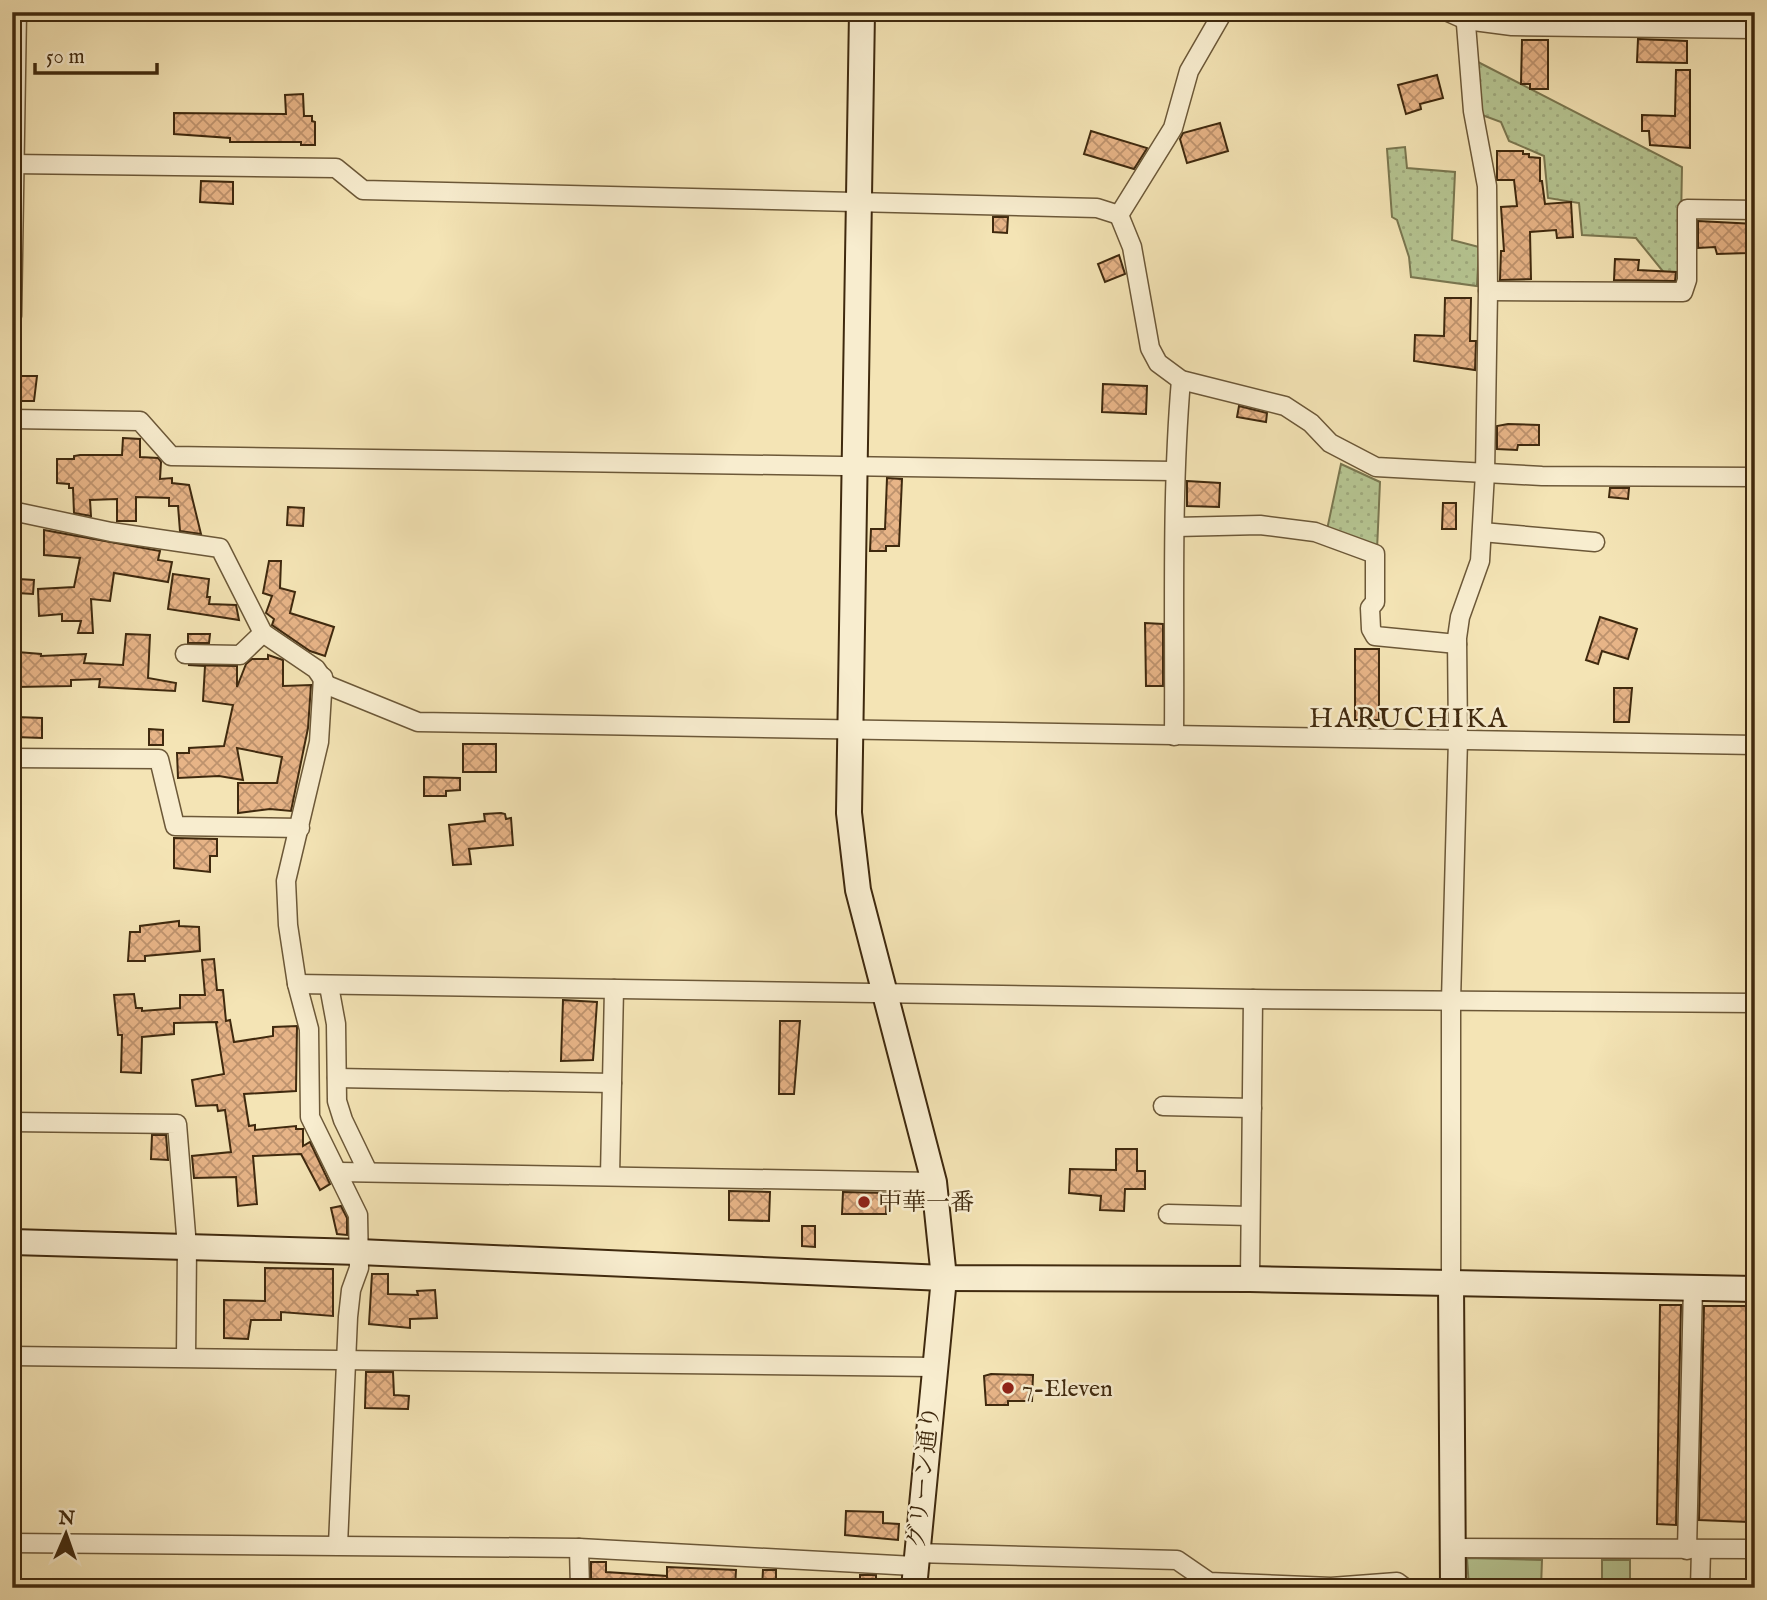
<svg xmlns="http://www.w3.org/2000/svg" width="1767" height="1600" font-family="'IM FELL English','Noto Serif JP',serif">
  <defs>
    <pattern id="grass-dots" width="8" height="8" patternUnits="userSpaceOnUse" patternTransform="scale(1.75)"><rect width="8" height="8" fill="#b6c592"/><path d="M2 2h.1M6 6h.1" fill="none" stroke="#9ea97d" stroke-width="1.8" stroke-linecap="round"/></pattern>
    <pattern id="building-cross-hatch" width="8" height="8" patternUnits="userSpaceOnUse" patternTransform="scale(1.75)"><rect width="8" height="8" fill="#e7b487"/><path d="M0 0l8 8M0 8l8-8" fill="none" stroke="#bd926d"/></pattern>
  </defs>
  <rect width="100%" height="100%" fill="#f4e4b5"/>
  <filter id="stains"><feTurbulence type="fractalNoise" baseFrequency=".00286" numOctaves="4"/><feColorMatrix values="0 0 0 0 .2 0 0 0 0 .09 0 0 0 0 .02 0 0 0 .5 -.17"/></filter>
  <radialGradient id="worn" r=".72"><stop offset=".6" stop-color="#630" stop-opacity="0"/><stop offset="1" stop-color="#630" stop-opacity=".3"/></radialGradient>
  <!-- grass -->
  <g fill="url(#grass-dots)" stroke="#7a7750" stroke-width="2">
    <path d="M1476,61L1682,167L1680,276L1674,285L1636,238L1582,235L1579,203L1548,198L1544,156L1509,141L1501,122L1482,115Z"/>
    <path d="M1405,147L1407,168L1455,172L1452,240L1479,247L1477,286L1411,277L1409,257L1397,220L1392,217L1387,149Z"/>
    <path d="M1341,464L1380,482L1377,550L1325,539Z"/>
  </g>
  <!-- park -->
  <g fill="#b6c592" stroke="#7a7750" stroke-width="2">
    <path d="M1467,1558L1542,1560L1541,1588H1469Z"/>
    <rect x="1602" y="1560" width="28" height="28"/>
  </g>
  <!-- building -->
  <g fill="url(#building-cross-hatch)" stroke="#3f290e" stroke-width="2">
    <path d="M1638,39L1687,41V63L1637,62Z"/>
    <path d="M1522,40H1548V89H1530V84H1521Z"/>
    <path d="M1676,70H1690V148L1650,145L1649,131H1642V115L1675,116Z"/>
    <path d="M1437,75L1443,98L1420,104L1421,109L1406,114L1398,85Z"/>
    <path d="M303,94L304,116H312V121L315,122V145H301V142H230V138L174,134V113L286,114L285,95Z"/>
    <path d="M1220,123L1228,151L1187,163L1180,139L1183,133Z"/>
    <path d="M1091,131L1147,148L1146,150L1134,169L1084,154Z"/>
    <path d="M1497,151H1523V154H1529V157L1540,158V181H1542L1545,204L1571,202L1573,237L1557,238L1556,230L1530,232L1531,279L1500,280L1501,251H1504L1501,207L1517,206L1514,180H1497Z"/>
    <path d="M201,181L233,182V204L200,202Z"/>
    <path d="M993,217H1008L1007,233L993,232Z"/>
    <path d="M1698,221L1755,224V237H1749L1748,253L1717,254L1715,247L1698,248Z"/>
    <path d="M1119,255L1125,274L1105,282L1098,264Z"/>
    <path d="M1615,259L1639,260L1638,270L1676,272L1675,281L1614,280Z"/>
    <path d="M1445,298H1471L1470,341H1476L1475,370L1414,361L1415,335L1444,336Z"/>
    <path d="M21,376H37L34,401H21Z"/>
    <path d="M1103,384L1147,386L1146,414L1102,412Z"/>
    <path d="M1239,406L1267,413L1266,422L1237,417Z"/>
    <path d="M1508,424L1539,425V445H1518L1517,450L1497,449V426Z"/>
    <path d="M123,438L140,439V457L158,458L161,462L160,479L172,478V483L189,485L201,534L180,531L178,506H169V498L136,497V521H117V499L90,500L91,516L74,513L73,488H69V484L57,483V459H74V456L80,455H122Z"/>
    <path d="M887,478L902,479L899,546H886V551H870L871,529H885Z"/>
    <path d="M1187,481L1220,483L1219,507L1187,506Z"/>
    <path d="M1610,488H1629L1628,499L1609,497Z"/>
    <path d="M1443,503H1456V529H1442Z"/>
    <path d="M288,507L304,508L303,526L287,525Z"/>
    <path d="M44,530L160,551L158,560L172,562L168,582L114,573L110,601L91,599L93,633H78L81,621H62V614L39,616L38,589L74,587L80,558L44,555Z"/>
    <path d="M269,561H281L280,588L295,592L290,613L334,627L325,656L310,651L272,625L274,619L266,613L272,596L263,593Z"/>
    <path d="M173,574L209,579L207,597H210L209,604L236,605L239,620L168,609Z"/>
    <path d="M18,579L34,580L33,594L17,593Z"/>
    <path d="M1600,617L1637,629L1628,659L1602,651L1598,664L1586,660Z"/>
    <path d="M1145,623L1163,624V686H1146Z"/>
    <path d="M126,634L150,635L148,678L176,683L175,691L99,687L100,679L71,680V686L16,687L18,652L41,654V656L86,654L84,663L123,665Z"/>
    <path d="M188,634H210L209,643H188Z"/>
    <rect x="1355" y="649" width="24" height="71"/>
    <path d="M268,655L283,660V686L311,685L308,728L291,811L270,809L238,813V783H277L282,757L237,748L243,780L219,776L178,778L177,753H189V748L224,746L233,705L203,701L205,666L188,665L237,666V687L246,664L252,659H268Z"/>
    <path d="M1614,688H1632L1629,722H1614Z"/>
    <path d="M16,717L42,718V738L15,737Z"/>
    <path d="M149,729L163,730V745H149Z"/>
    <rect x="463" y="744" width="33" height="28"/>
    <path d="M424,777L460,778V790L446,791V796H424Z"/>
    <path d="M501,813L505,814L506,819L511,818L513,845L469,849L471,864L453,865L449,825L485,821L484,814Z"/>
    <path d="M174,838L217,839V856H210V872L174,868Z"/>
    <path d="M179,921V926L199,927L200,951L145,956V961H128L130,932H140V926Z"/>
    <path d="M214,959L217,990H223L226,1021L230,1020L234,1042L273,1036V1027L297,1026L296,1091L244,1094L249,1126L255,1125V1130L296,1126V1129H303V1146L310,1142L330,1184L320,1190L301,1154L253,1156L257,1204L238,1206L236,1177L194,1178L192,1156L231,1152L225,1110L218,1111L217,1105L196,1106L192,1080L224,1074L216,1023L218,1022L174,1023V1034L142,1037L141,1073L121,1072L122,1035H118L114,995L134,994L136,1008H142V1011L180,1008V995H205L202,960Z"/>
    <path d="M563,1000L597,1002L593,1060L561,1061Z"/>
    <path d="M780,1021H800L794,1094H779Z"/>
    <path d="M152,1135H166L168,1160L151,1159Z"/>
    <path d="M1116,1149H1137V1171H1145V1189H1125L1124,1211L1100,1210L1101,1196L1069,1193L1070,1169L1116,1170Z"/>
    <path d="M729,1191L770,1192L769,1221L729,1220Z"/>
    <path d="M843,1192L887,1193L886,1214H842Z"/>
    <path d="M341,1206L347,1218V1235L337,1234L331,1208Z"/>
    <path d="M802,1226H815V1247L802,1246Z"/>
    <path d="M265,1268L333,1269V1316L281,1312V1320H251L248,1339L224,1338V1300L265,1301Z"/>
    <path d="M372,1274H388V1294L418,1295L417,1291L435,1290L437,1318L410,1319V1328L369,1324Z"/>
    <path d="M1660,1305H1681L1676,1525L1657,1524Z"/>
    <path d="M1704,1306H1750V1313H1755V1519H1748V1522L1699,1520Z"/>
    <path d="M366,1372H393L394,1395L409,1396L408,1409L365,1408Z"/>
    <path d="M991,1374L1033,1375L1032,1401H1008V1405H986L984,1376Z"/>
    <path d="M846,1511L883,1512V1523L899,1524L898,1540L845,1535Z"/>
    <path d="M591,1562H606V1572L667,1576V1588H591Z"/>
    <path d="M667,1567L736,1570L735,1588H667Z"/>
    <path d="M763,1570H776V1588H762Z"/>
    <rect x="860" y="1575" width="16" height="13"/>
  </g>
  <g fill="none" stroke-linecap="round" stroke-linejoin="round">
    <!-- street casing -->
    <g stroke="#6c5838" stroke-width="21">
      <g id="street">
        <path d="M1448,12L1466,20L1512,26L1755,29"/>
        <path d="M12,164L336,168L363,190L1097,208L1119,215"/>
        <path d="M1119,215L1132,247L1150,348L1158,363L1181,380L1285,406L1311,423L1330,443L1376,467L1542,476L1755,477"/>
        <path d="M1119,215L1173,128L1189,71L1223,12"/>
        <path d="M1488,291L1683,292L1687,280V209L1755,210"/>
        <path d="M12,316L17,12"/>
        <path d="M12,419L140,421L171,456L1173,471"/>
        <path d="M12,511L111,532L220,548L263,633L316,669L327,685L418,722L1755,745"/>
        <path d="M1176,527L1260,525L1315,532L1375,554V602L1370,608L1371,629L1375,636L1457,644"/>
        <path d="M1482,532L1595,542"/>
        <path d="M185,654L240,655L263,633"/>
        <path d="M323,677L319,742L286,881L288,925L297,984L309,1029L310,1117L358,1215L359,1268L351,1290L348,1317L338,1545"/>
        <path d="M1174,736C1175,617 1171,498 1181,380"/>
        <path d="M12,758L159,759L175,826L300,828"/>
        <path d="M297,984L1253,999L1755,1003"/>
        <path d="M329,986L336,1024L337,1101L343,1120L368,1172"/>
        <path d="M337,1078L612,1083"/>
        <path d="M1163,1106L1252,1108"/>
        <path d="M12,1122L177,1124L187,1247L186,1357"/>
        <path d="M339,1172L934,1182"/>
        <path d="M610,1176L614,989"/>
        <path d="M1168,1214L1250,1216"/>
        <path d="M1250,1279L1253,999"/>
        <path d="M1451,1283V1001L1458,739L1457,638L1460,617L1480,561L1485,473L1488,291L1487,186L1473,111L1465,12"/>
        <path d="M12,1356L934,1367"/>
        <path d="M12,1543L579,1548L914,1566"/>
        <path d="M579,1548L580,1588"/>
        <path d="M1451,1548L1755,1549"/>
        <path d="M1687,1550L1693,1286"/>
        <path d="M915,1553L1177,1560L1209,1582L1331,1587L1397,1582L1405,1588"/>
        <path d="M1700,1588L1701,1550"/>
      </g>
    </g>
    <!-- secondary casing -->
    <g stroke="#3f290e" stroke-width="28">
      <g id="secondary">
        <path d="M862,12L849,813L858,890L934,1182L944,1278L914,1588"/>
        <path d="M12,1242L359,1252L944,1278L1250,1279L1755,1289"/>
        <path d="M1451,1283L1453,1588"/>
      </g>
    </g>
    <!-- street -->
    <use href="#street" stroke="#f8edcf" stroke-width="18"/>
    <!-- secondary -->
    <use href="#secondary" stroke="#f8edcf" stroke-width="24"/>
  </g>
  <!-- markers -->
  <g fill="#8f2418" stroke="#f8edcf" stroke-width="2.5">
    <circle cx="864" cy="1202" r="7"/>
    <circle cx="1008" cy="1388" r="7"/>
  </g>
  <g text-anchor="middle" stroke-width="5" stroke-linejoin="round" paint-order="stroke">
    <!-- poi labels -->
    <g font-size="24" fill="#3f290e" stroke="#f8edcf" text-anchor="start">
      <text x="878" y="1210">中華一番</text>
      <text x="1022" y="1396">7-Eleven</text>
    </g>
    <!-- street labels -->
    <g font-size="24" fill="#3f290e" stroke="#f8edcf">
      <text transform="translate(923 1477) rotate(-84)" y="8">グリーン通り</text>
    </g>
    <!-- quarter labels -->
    <g font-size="28" letter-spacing="2" fill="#3f290e" stroke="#f8edcf">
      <text x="1409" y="727">HARUCHIKA</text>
    </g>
  </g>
  <!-- margin -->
  <rect width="1767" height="1600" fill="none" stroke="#f4e4b5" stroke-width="42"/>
  <rect x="14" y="14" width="1739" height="1572" fill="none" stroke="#3f290e" stroke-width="3.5"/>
  <rect x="21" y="21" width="1725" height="1558" fill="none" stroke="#3f290e" stroke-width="2"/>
  <!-- north arrow -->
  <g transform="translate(66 1534) rotate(2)" stroke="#f8edcf" stroke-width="5" paint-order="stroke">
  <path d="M0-5L12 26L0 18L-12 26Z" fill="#3f290e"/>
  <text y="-10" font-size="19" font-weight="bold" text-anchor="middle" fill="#3f290e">N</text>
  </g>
  <!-- scale -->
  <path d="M35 63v10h122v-10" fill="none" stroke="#3f290e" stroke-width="3.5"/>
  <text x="46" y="63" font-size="21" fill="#3f290e" stroke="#f8edcf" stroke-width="5" paint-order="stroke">50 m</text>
  <rect width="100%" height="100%" filter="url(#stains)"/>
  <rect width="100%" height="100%" fill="url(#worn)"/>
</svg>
